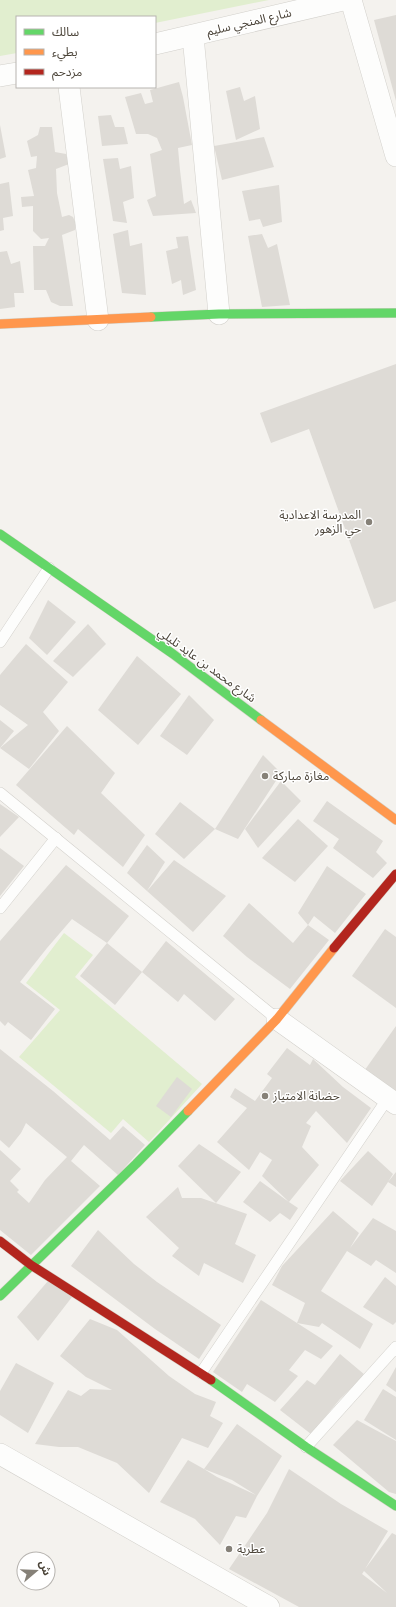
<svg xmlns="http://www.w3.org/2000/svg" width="396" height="1607" font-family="'Fira Sans Condensed','Noto Sans Arabic',sans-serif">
  <rect width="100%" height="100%" fill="#f4f2ee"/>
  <!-- green -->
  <g fill="#e1eecf">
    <path d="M0,0H269L155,23V17H17V53L0,56Z"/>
    <path d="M64,933L93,955L75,977L202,1084L149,1142L123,1119L111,1133L19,1057L60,1010L26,983Z"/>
  </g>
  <!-- building -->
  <g fill="#dedbd6" fill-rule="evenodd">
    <path d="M396,15V101L374,20Z"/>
    <path d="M179,82L183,97L192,145L178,148L180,170L184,204L191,200L196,213L153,216L147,200L156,196L150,154L162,150L157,138L148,134H136L125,97L141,93L145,104L153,102L150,90Z"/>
    <path d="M240,87L244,101L255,96L260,129L236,140L226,91Z"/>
    <path d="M111,115L115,127H124L128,144L102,146L98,116Z"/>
    <path d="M0,125L6,157L0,159Z"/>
    <path d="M40,127H52L55,152L66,154L69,164L56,169L57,193L62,217L69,215L73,217L76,224L75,230L62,235L73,306H60L51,302L46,290H34L33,246H45L49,238L41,239L33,231V206L22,207L21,197L34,196L28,170L36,168L37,156L31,157L27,141L38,135Z"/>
    <path d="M264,137L274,167L222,180L214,146Z"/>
    <path d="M118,158L120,169L131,166L134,198L123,202L127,223L113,221L103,159Z"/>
    <path d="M9,182L13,216L3,218L4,230L0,231V184Z"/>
    <path d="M279,185L282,222L263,227L260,219L249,221L242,191Z"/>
    <path d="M128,230L130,246L142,243L146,295L122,293L113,234Z"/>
    <path d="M262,234L268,248L277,244L290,305L262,307L248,236Z"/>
    <path d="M188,236L196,290L183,295L181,280L172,284L166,251L178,248L176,237Z"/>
    <path d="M7,251L11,264L20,261L24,293H14L15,307L0,309V252Z"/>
    <path d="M396,364V601L374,609L309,429L271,443L260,413Z"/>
    <path d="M48,600L76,622L47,655L29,638Z"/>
    <path d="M88,624L106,644L73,677L53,661Z"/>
    <path d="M26,644L68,682L43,712L59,731L29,769L0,748L28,725L0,705V675Z"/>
    <path d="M137,656L181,694L138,745L98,710Z"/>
    <path d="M189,695L214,720L187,755L160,736Z"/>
    <path d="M0,720L14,731L0,748Z"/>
    <path d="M67,726L115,773L101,793L145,835L123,867L78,829L74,835L16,785Z"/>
    <path d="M263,755L281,773L238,839L215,829Z"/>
    <path d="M281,781L301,801L258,848L245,829Z"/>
    <path d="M327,801L383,841L376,852L387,863L373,878L333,848L339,839L313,821Z"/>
    <path d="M180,802L215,829L184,859L155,834Z"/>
    <path d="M0,804L19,817L0,837Z"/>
    <path d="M298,819L328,846L295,882L262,858Z"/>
    <path d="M147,845L165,862L147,891L174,860L226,896L193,932L147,891L127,873Z"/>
    <path d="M0,848L24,866L0,896Z"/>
    <path d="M66,865L129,916L107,943L72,919L47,948L20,982L55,1009L31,1040L8,1022L5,1026L0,1021V941Z"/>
    <path d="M327,866L366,894L335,933L314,916L308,925L329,940L290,989L247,957L223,936L249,903L293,943L308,925L298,913Z"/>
    <path d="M385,929L396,937V1008L352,976Z"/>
    <path d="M166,941L235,999L215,1021L184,994L178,1002L142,972Z"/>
    <path d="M107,943L142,972L115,1005L80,976Z"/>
    <path d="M396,1026V1099L362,1074Z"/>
    <path d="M287,1048L310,1065L313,1059L343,1087L371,1108L347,1143L316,1111L306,1123L311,1126L302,1147L319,1165L289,1202L298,1208L290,1220L280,1213L270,1222L243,1202L260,1181L289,1202L262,1176L272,1160L260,1152L249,1170L217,1142L247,1108L230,1097L235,1088L255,1101L272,1078L267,1074Z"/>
    <path d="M0,1049L53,1091L110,1140L123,1126L145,1145L118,1175L84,1145L71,1161L100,1186L31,1255L0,1230V1150L21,1169L10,1181L19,1190L17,1192L29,1203L45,1180L67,1157L26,1123L21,1133L9,1148L0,1140Z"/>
    <path d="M177,1077L192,1089L171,1117L156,1106Z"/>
    <path d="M199,1144L241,1172L216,1203L178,1166Z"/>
    <path d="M368,1151L393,1174L388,1182L396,1172V1187L388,1182L372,1206L340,1181Z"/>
    <path d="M178,1187L182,1198H201L247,1214L235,1244L256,1255L243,1283L204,1263L199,1276L172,1256L179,1248L146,1217Z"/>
    <path d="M333,1211L359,1233L350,1248L373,1218L396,1231V1273L376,1260L371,1266L347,1251L321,1291L373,1324L360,1349L322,1323L319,1327L297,1323L333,1346L321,1359L305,1350L289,1370L298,1376L275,1402L247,1384L242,1392L213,1372L261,1300L297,1323L305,1303L272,1285L282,1266Z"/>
    <path d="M98,1230L134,1264L157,1282L221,1325L199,1359L155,1329L71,1266Z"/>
    <path d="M385,1277L396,1286V1322L393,1325L363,1307Z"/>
    <path d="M48,1281L72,1297L38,1341L17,1317Z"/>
    <path d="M90,1319L117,1330L169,1376L195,1394L216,1402L210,1416L223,1423L208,1448L182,1438L149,1493L117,1463L78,1447H59L35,1444L68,1390L81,1396L90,1389L112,1390L86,1377L60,1356Z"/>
    <path d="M340,1354L365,1375L340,1399L311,1434L280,1410L307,1380L315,1385Z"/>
    <path d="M16,1363L54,1383L28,1433L0,1415V1391Z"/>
    <path d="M396,1367V1392L386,1385Z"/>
    <path d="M383,1389L396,1397V1440L364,1420Z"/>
    <path d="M357,1420L396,1441V1494L389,1492L333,1445Z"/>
    <path d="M237,1424L282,1456L257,1496L246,1518L236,1516L220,1545L195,1519L160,1502L188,1460L204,1469L217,1477L256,1495L232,1480L204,1469Z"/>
    <path d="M289,1469L341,1504L388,1531L365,1569L392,1533L396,1535V1607H299L229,1569L267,1513ZM364,1571L387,1593L362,1574Z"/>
  </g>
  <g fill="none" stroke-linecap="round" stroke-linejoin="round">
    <!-- lane casing -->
    <g stroke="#d2d0cb" stroke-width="12">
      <g id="lane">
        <path d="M0,642L49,568"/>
        <path d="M0,793L277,1019"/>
        <path d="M0,908L56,838"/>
        <path d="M201,1373L388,1098"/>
        <path d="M306,1447L396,1347"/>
      </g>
    </g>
    <!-- street casing -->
    <g stroke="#d2d0cb" stroke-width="22">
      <g id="street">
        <path d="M351,0L396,156"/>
        <path d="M193,36L219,314"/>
        <path d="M155,44L343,0"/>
        <path d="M0,76L17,73"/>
        <path d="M69,87L98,320"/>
        <path d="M277,1019L396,1104"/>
        <path d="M0,1454L269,1607"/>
      </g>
    </g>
    <!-- fast casing -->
    <g stroke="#d3cfc5" stroke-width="10">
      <g id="fast">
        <path d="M151,317L219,314L396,313"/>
        <path d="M0,534L173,654L261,720"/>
        <path d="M0,1296L136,1164L188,1111"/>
        <path d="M211,1380L306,1447L396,1506"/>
      </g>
    </g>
    <!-- slow casing -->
    <g stroke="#d3cfc5" stroke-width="10">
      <g id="slow">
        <path d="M0,324L151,317"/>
        <path d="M261,720L396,820"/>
        <path d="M188,1111L277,1019L334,948"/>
      </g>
    </g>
    <!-- jam casing -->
    <g stroke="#d3cfc5" stroke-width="10">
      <g id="jam">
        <path d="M334,948L396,874"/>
        <path d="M0,1241L31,1265L211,1380"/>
      </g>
    </g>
    <!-- lane -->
    <use href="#lane" stroke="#fdfdfc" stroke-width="11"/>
    <!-- street -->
    <use href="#street" stroke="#fdfdfc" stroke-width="21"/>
    <!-- fast -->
    <use href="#fast" stroke="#63d668" stroke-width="9"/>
    <!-- slow -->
    <use href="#slow" stroke="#ff974d" stroke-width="9"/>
    <!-- jam -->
    <use href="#jam" stroke="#b3261e" stroke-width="9"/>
  </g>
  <!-- markers -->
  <g fill="#868178" stroke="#fff" stroke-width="1.5">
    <circle cx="369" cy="522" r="4"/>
    <circle cx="265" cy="776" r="4"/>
    <circle cx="265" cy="1096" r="4"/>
    <circle cx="229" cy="1549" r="4"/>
  </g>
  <g text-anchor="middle" stroke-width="3" stroke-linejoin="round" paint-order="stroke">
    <!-- street labels -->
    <g font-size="12" fill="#4b4439" stroke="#fff">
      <text transform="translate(249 22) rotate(-13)" y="4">شارع المنجي سليم</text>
      <text transform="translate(207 665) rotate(36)" y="4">شارع محمد بن عايد تليلي</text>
    </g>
    <!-- poi labels -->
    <g font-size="12" fill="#4b4439" stroke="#fff" text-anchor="start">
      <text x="361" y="519" text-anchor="end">المدرسة الاعدادية<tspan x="361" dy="14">حي الزهور</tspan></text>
      <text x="273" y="780">مغازة مباركة</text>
      <text x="273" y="1100">حضانة الامتياز</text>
      <text x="237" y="1553">عطرية</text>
    </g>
  </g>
  <!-- legend -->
  <rect x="16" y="16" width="140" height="72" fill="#ffffff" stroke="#b7b4b0"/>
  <rect x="24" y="29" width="20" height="6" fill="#63d668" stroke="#b7b4b0"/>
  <text x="52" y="36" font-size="12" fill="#4b4439">سالك</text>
  <rect x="24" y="49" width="20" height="6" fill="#ff974d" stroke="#b7b4b0"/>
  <text x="52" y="56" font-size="12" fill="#4b4439">بطيء</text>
  <rect x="24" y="69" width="20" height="6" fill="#b3261e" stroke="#b7b4b0"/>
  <text x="52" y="76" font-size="12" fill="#4b4439">مزدحم</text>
  <!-- north arrow -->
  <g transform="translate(36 1571) rotate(71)"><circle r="19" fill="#ffffff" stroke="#b7b4b0"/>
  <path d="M0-3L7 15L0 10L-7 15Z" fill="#868178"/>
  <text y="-6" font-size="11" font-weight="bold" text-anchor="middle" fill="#4b4439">ش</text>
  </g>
</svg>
